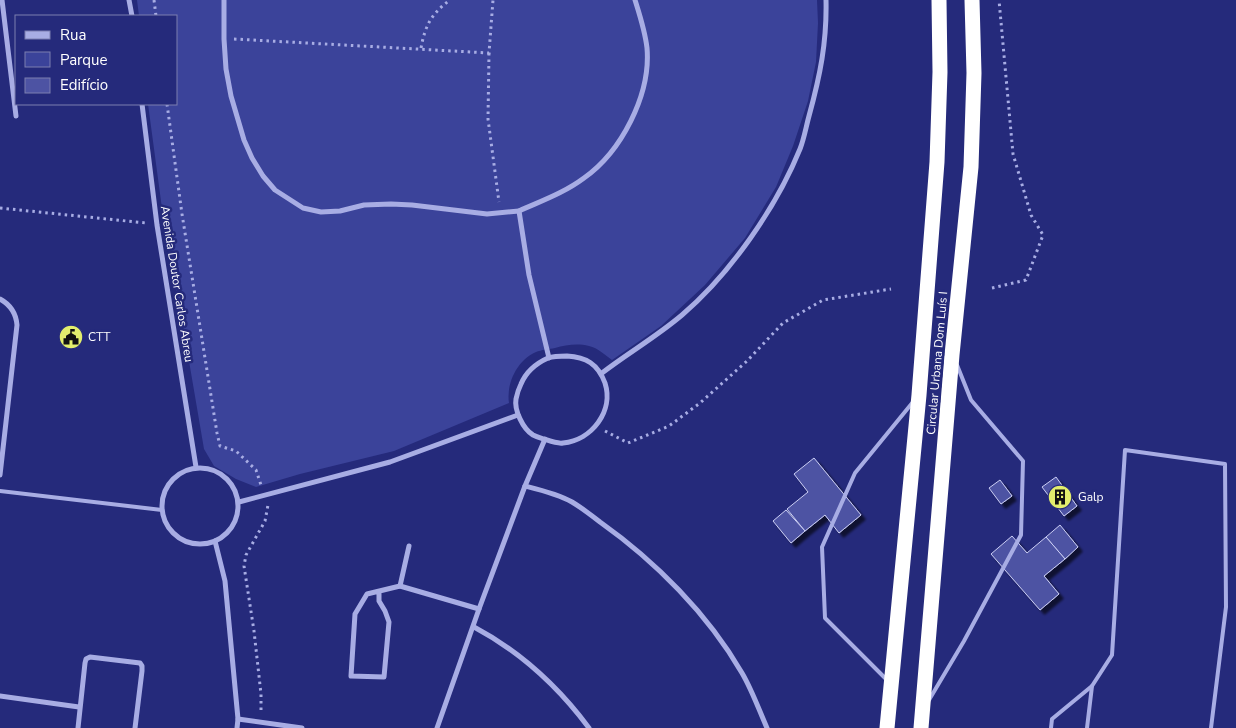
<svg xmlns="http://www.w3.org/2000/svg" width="1236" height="728" font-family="'Nunito Sans',sans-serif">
  <defs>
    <filter id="shadow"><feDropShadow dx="4.5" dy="4.5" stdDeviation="1" flood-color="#0009"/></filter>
  </defs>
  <rect width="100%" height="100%" fill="#252a7b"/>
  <!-- green -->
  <path fill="#3b439a" d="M137,0H817L818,23L816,62L808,101L793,146L776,187L745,238L705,285L661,326L612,360C605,355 598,348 589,346C577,343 566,345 555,348C549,349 541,350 536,352C517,360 506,384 509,403L394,451L300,474L256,487L236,479L214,466L204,449L182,320L163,216L148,104H176V16H139Z"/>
  <!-- building -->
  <g fill="#4d53a3" stroke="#cbcef4" filter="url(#shadow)">
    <path d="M814,458L861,515L839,533L825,515L805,531L787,509L808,492L794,474Z"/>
    <path d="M1056,477L1077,506L1064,516L1042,487Z"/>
    <path d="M1000,480L1012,496L1001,504L989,488Z"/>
    <path d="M786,510L805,531L791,543L773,521Z"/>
    <path d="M1060,525L1078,547L1065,559L1046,537Z"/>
    <path d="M1012,536L1027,553L1046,537L1065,559L1044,576L1059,594L1040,610L991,554Z"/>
  </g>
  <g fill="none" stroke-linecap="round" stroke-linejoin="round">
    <!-- path -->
    <g stroke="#a8ade4" stroke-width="3" stroke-dasharray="2.5 4" stroke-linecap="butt">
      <path d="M154,0L156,16"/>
      <path d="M234,39L489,53L493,0"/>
      <path d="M421,48C425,26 431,14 450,0"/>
      <path d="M489,53L488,119L499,202"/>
      <path d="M167,104L182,214L217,433L220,446L236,451L256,470L261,485"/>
      <path d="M0,208L146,223"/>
      <path d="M992,288L1026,280L1043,235L1031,215L1013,154L999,0"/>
      <path d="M605,431L628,443L669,426L700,403L747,361L783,323L823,300L891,289"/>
      <path d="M261,710V694L254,631L244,566L246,555L265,521L268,505"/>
    </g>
    <!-- lane -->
    <g stroke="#a8ade4" stroke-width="4">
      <path d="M0,491L162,510"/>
      <path d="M888,681L825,618L822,547L855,473L913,402"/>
      <path d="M929,700L964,641L1021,535L1023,461L971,400L957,365"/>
      <path d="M1051,728L1052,719L1092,686L1112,655L1125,450L1225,464L1226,607L1211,728"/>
      <path d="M1087,728L1092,686"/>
    </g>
    <!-- street -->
    <g stroke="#a8ade4" stroke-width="5">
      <path d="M2,0L16,116"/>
      <path d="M129,0L132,16"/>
      <path d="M224,0V39L226,69L231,96L244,140L252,158L263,176L275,190L303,208L321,212L340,211L364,205L391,204L412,205L487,214L519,211L529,275L549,358"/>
      <path d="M142,104L157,225L196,467"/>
      <path d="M519,211C541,201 564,193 584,178C621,152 651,95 647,48C645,31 640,16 635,0"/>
      <path d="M0,299C11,305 16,313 17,325L0,475"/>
      <path d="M567,356C586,357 598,364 605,383C614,411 592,440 563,443C557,444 550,441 544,439C541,438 537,437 533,435C523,429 514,410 516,399C517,394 519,388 521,384C526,372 537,363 548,358C554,356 561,356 567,356Z"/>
      <path d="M602,373C628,353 656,337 682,315C730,274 776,208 800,149C804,139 806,127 809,116C820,76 827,42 826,0"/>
      <circle cx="200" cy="506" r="38"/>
      <path d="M525,486L545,439"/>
      <path d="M239,502L390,462L518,415"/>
      <path d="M215,541L225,581L238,719L237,728"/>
      <path d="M400,586L409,546"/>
      <path d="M379,591V601L385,611L389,622L384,677L351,676L355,614L367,594L400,586L479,609"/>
      <path d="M474,627C521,652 557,685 589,728"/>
      <path d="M0,696L79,707"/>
      <path d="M238,719L302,728"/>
      <path d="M78,728L85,663L86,659L90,657L140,663L142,666V671L135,728"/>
      <path d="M437,728L479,609L525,486C541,490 558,494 572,502C582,508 591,515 600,522C655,561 708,614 742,673C752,690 759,710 767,728"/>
    </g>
    <!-- highway -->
    <g stroke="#fff" stroke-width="15">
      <path d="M887,728L919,395L937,162L940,72L939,0"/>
      <path d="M921,728L952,355L971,167L974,73L972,0"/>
    </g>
  </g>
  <!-- icons -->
  <defs>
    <g id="civic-disc" transform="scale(1.25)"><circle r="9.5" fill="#e3ee6d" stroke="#252a7b"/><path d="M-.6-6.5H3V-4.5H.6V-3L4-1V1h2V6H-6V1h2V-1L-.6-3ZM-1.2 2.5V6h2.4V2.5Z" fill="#111"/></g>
    <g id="building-disc" transform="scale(1.25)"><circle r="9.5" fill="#e3ee6d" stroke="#252a7b"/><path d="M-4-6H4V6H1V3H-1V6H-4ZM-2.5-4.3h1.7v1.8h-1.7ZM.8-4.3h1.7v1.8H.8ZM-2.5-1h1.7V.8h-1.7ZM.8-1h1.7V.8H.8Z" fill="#111"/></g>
  </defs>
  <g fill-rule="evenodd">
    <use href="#civic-disc" x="71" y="337"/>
    <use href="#building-disc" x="1060" y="497"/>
  </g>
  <g text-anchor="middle" stroke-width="5" stroke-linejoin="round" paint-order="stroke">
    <!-- street labels -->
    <g font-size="12" fill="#fff" stroke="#252a7b">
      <text transform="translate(177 284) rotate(81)" y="4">Avenida Doutor Carlos Abreu</text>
      <text transform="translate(937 363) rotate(-85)" y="4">Circular Urbana Dom Luís I</text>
    </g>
    <!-- poi labels -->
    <g font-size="12" fill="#fff" stroke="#252a7b" text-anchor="start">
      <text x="88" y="341">CTT</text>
      <text x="1078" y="501">Galp</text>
    </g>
  </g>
  <!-- legend -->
  <rect x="15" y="15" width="162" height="90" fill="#252a7b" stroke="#7c7fb0"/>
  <rect x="25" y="31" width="25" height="8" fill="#a8ade4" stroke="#7c7fb0"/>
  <text x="60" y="40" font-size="15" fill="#ffffff">Rua</text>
  <rect x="25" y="52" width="25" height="15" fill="#3b439a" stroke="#7c7fb0"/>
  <text x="60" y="65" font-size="15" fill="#ffffff">Parque</text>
  <rect x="25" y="78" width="25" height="15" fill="#4d53a3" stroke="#7c7fb0"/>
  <text x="60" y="90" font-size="15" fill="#ffffff">Edifício</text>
</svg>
